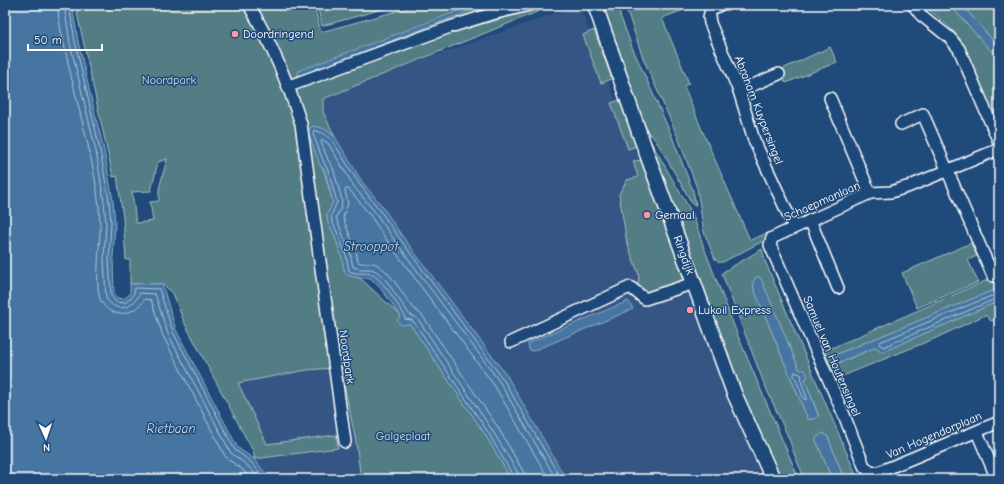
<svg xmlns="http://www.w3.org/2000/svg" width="1004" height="484" font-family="'Comic Neue',sans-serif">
  <rect width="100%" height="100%" fill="#1f4a7a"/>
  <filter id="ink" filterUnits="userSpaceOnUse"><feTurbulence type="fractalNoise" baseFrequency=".025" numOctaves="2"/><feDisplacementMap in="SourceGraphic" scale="8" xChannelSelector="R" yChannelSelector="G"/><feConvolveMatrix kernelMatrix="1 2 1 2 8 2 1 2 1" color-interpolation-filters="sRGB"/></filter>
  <g filter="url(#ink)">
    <!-- built -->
    <g fill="#365784">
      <path d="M579,5L749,447L766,479H543L309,100Z"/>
      <path d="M339,360L356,442L361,479H266L254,459L338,448L336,435L267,444L237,383L307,370L333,368Z"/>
    </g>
    <!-- green -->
    <g fill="#537d84" stroke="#a9bec2" fill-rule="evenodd">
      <path d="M77,5H314L321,32L419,5H482L481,11L452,32L554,5L323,99V112L335,137L325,129L323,168L333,202L327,215L328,223L334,234L342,257L344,269L347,275L360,278L410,324L485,434L511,479H361L356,442L339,360L333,368L307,370L238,383L267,444L336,435L338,448L254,459V453L184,322L173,293L162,284H130V260H126L123,218L117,176L113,177L77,13ZM167,159L159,189V201L150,202L153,221L136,223L132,192L151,191L158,162Z"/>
      <path d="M317,5H397L322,26Z"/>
      <path d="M604,5H618L620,15L632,47L671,134L693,191L696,205H693L657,142L651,135L643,129L602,8Z"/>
      <path d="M625,5H697L662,18L689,83L684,86L702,130L750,240L770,232L767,239L723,262H718L715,259L704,232L697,188L677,135L643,58Z"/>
      <path d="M923,5H950L993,53L999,63V128L960,39C949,25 936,16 923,5Z"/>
      <path d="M962,5H987L999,12V50L995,43Z"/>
      <path d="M594,30L612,79L601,83L583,35Z"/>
      <path d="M830,47L837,62L786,83L780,70Z"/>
      <path d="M620,100L637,146L628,149L611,103Z"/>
      <path d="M649,140L651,142L693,215L703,245L738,336L799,479H779L759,438L708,304Z"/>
      <path d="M642,160L682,273V280L677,286L648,297L640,290L638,284L639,275L627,243L619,194L627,180L638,177L633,161Z"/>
      <path d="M971,243L977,256L968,260L978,282L917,308L902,273Z"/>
      <path d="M762,249L765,261L854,470L857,479H844L828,437L823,433L816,440L832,479H805L796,459L789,439L763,381L722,274L723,272ZM760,277L799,369L808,377L805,379V380L818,414V417L812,419H808L754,289L753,282Z"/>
      <path d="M999,275V288L835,355L839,363L876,347L882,352L999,301V319L991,321L985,315L936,338L838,378H836L825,353L827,350Z"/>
    </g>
    <!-- water -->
    <g fill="#4474a0" stroke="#8facc6">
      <path d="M5,5H72L78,41L90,93L104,150L113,201L115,223L113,259L114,295L118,298L124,299L130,294V284H162L176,330L238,448L254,459L270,479H5Z"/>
      <path d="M474,5H479V7L300,76L298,74V71Z"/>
      <path d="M950,5H962L995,43L999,50V63L993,53Z"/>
      <path d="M314,126L325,129L335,137L363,183L382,206L400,233L507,376L566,479H511L485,434L410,324L401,325L397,320L401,316L378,285L370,278H360L347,275L344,269L342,257L334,234L328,223L327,215L333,202L325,170L323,168L321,167L308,133L310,128Z"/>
      <path d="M756,277H760L763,283L799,369L801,370H805L808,377L805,379V380L818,415V417L812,419H808L754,289L753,282Z"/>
      <path d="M999,288V301L882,352L876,347L838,363L835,355Z"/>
      <path d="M628,301L631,305L633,309L533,351L529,350L528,343Z"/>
      <path d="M823,433L828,437L844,479H832L816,440V438Z"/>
    </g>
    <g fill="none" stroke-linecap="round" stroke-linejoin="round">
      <!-- shore -->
      <g stroke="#b4c7d9" stroke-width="1">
        <path d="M58,5C58,24 64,43 68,62C78,110 94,158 99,207C99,212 100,217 100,222C101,240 93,290 102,303C114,321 135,314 145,299L151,300L163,336L225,456L229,460L243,470L251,479"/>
        <path d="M64,5L70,43L96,151L104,202L106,223L104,259L106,298C117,315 133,308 140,293L155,294L168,334L231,453L248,466L259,479"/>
        <path d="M69,5L75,42L100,150L109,201L111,223L109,259L111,296L116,302L125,303L133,296L135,288L159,289L173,332L235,450L251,462L265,479"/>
        <path d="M999,293L994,296H991L880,342L879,344L883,347L993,300L994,298H999"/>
        <path d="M795,372L802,375L801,381L807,398L806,400L804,399L794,375Z"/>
        <path d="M514,479L513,476L488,432L414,322L411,320L405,319L404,314C396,303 383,279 371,274C366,272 358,275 349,271L346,255L337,232L332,221L331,216L337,202L328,170L324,163L313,134L314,130L323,133L332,140L360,185L379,209L397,235L503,379L561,479"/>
        <path d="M519,479L518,473L492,430L418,319L409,314L386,280L376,271L371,269H360L353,267L350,253L337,220L336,217L341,208L342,200L333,168L328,160L321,142L322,140L328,143L355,188L375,212L393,238L499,381L556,479"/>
        <path d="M525,479L523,471L497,426L422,315C419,312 415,311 413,307C401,294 393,273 376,264C370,261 364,265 358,262L356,251L343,218L348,203L345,191L346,189H349L370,215L388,242L494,385L549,479"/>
      </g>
      <!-- minor casing -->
      <g stroke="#fff" stroke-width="14">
        <g id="minor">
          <path d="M249,5C271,43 288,82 301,124L345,442"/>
          <path d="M720,5L711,10L709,17L710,23L739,91L754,140L794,227"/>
          <path d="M913,5L921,15L950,38L959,49L999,142"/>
          <path d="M289,86L450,27L488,15L529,5"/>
          <path d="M739,91L779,74"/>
          <path d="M830,98L870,193"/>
          <path d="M901,124L923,114L993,276"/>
          <path d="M999,149L910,186L891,192L870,193L866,195L772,238L770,245L844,415L864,466L871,473L879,472L999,422"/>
          <path d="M810,220L838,288"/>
          <path d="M511,342L630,287L645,299L694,283"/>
          <path d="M977,432L997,479"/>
        </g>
      </g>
      <!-- major casing -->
      <g stroke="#fff" stroke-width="17">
        <path id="major" d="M595,5L640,135L734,393L773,479"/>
      </g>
      <!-- minor -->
      <use href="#minor" stroke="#1f4a7a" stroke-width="11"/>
      <!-- major -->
      <use href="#major" stroke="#1f4a7a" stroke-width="14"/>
    </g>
  </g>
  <!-- markers -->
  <g fill="#ff9aa2" stroke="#1f4a7a" stroke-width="1.5">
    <circle cx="235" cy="34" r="4"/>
    <circle cx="647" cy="215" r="4"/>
    <circle cx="690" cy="310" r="4"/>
  </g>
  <g text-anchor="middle" stroke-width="3" stroke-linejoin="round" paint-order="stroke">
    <!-- poi labels -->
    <g font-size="12" fill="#fff" stroke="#1f4a7a" text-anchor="start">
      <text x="243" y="38">Doordringend</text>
      <text x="655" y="219">Gemaal</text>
      <text x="698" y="314">Lukoil Express</text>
    </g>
    <!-- park labels -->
    <g font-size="12" fill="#d4dee0" stroke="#1f4a7a">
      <text x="169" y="84">Noordpark</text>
      <text x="403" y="440">Galgeplaat</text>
    </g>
    <!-- street labels -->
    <g font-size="12" fill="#fff" stroke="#1f4a7a">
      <text transform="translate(759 110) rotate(69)" y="4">Abraham Kuypersingel</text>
      <text transform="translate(822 201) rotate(-24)" y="4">Schaepmanlaan</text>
      <text transform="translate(684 255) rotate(70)" y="4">Ringdijk</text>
      <text transform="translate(832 356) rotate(67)" y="4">Samuel van Houtensingel</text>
      <text transform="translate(347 357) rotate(82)" y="4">Noordpark</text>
      <text transform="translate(934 435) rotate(-23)" y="4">Van Hogendorplaan</text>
    </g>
    <!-- water labels -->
    <g font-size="13" font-style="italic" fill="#d0dce7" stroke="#1f4a7a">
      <text x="371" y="251">Strooppot</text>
      <text x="171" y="433">Rietbaan</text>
    </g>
  </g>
  <!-- margin -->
  <rect width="1004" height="484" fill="none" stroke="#1f4a7a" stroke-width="20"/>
  <rect x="10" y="10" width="984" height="464" fill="none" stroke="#fff" stroke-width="1.5" filter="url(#ink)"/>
  <!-- north arrow -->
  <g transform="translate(46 438) rotate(177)" stroke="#1f4a7a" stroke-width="3" paint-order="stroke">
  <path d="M0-3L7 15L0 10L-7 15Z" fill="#ffffff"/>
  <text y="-6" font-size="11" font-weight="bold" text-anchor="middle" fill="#ffffff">N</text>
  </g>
  <!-- scale -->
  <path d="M28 44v6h74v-6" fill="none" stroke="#ffffff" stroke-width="2"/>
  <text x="34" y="44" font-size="12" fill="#ffffff" stroke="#1f4a7a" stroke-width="3" paint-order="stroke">50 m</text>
</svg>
